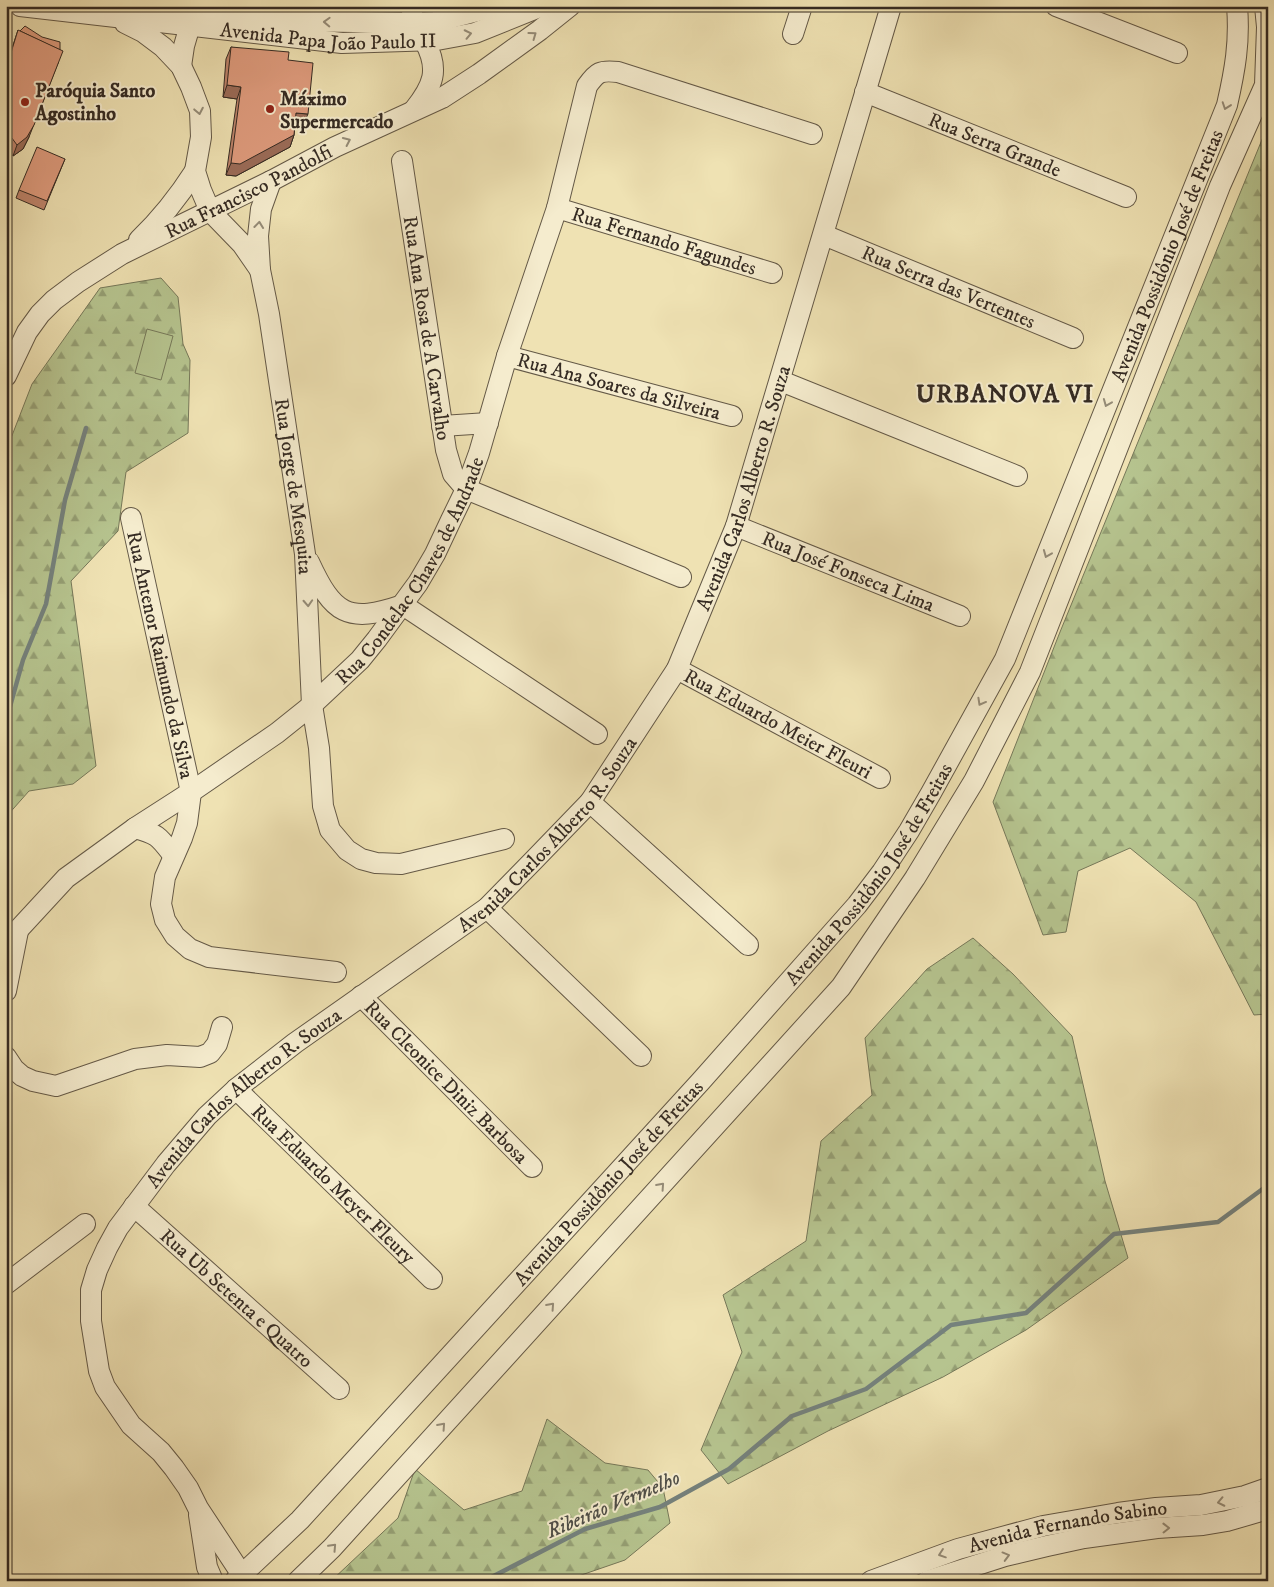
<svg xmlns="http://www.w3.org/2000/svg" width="1274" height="1587" font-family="'IM FELL DW Pica',serif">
  <defs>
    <pattern id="forest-firs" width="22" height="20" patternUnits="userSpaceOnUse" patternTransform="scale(1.25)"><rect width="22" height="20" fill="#b6c48f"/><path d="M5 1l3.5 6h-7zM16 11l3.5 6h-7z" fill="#959f74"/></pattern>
  </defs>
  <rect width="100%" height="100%" fill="#efe2b3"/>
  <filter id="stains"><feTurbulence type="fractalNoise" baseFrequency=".004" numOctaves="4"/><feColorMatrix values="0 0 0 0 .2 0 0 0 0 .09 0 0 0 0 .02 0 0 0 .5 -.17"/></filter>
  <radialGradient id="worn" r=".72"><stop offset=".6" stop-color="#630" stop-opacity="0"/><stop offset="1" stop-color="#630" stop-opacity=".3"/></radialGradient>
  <!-- forest -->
  <g fill="url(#forest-firs)" stroke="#767859">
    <path d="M1268,125V1014L1254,1015L1196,902L1130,848L1078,871L1066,932L1043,935L993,802L1060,632Z"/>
    <path d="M161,278L178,297L183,344L190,360L188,433L126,472L118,531L71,581L96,766L73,784L29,791L6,817V451L32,384L100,288Z"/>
    <path d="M973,938L1013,974L1072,1036L1105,1181L1128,1258L1026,1330L943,1377L828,1431L728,1484L701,1450L742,1352L723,1295L806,1241L821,1141L872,1095L865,1038L927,969Z"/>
    <path d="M547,1419L605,1463L648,1470L663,1488L670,1523L625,1560L564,1581H331L398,1518L415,1469L464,1510L522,1491Z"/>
  </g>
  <!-- green -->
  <path fill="#b6c48f" stroke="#767859" d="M147,329L173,336L161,380L135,373Z"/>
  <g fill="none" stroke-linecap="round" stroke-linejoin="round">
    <!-- stream -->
    <g stroke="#75817c" stroke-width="4.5">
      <path d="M6,721L23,660L46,604L65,500L86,428"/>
      <path d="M484,1581L585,1529L660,1507L729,1469L792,1416L866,1389L951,1325L1026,1313L1114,1234L1218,1222L1268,1185"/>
    </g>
    <!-- minor casing -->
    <g stroke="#645947" stroke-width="22">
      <g id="minor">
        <path id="s1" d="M20,6L342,43L437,40L475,33L542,6"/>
        <path d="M168,6L296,21L413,23L435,22L496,6"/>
        <path d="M412,6C412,11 412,17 413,22C415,29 422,36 425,42C440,70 433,86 414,110"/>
        <path d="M1056,6L1177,53"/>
        <path d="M125,23L143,32L163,47L181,66L191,87L200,111L201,137L195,171L201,190L210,211L242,244L260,270"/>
        <path d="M793,34L802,6"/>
        <path d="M181,66L184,46L193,15"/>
        <path id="s2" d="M865,92L1126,197"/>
        <path id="s3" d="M402,161L446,450L453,474L466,489L681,577"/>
        <path id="s4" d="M271,181L261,209L258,236L260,270L269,314L305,554L312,705L319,748L323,806L330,830L347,850L361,859L376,863L401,864L504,839"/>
        <path id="s5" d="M557,208L772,273"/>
        <path id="s6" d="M824,235L1073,338"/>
        <path d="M139,240C161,219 179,196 195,171"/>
        <path id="s7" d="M507,356L732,416"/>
        <path id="s8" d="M6,376L27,332L40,314L54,300L78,282L122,254L271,181L335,147L442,98L479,74L540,30L570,6"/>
        <path d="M781,381L1017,476"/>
        <path d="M442,426L488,423"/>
        <path id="s9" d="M131,518L191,792L187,823L182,838L165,877L161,904L165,920L175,936L190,949L209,957L336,972"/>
        <path id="s10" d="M736,526L960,616"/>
        <path d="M309,562C333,614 347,624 403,605L597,734"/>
        <path id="s11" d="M677,669L880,778"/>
        <path d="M590,802L748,945"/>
        <path d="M135,828C158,834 159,837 173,855"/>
        <path d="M487,908L641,1056"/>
        <path id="s12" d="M6,943L66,878L135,828L191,792L277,733L312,705L360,660L377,639L418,583L435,554L451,520L466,489L479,453L507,356L557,208L587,86C597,72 600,70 618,72L812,134"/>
        <path d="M6,991L18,931"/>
        <path id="s13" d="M361,996L532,1167"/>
        <path d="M6,1057L14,1069L22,1076L33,1081L56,1086L135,1059L167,1055L200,1057L210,1053L217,1044L222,1027"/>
        <path id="s14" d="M236,1089L432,1279"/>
        <path id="s15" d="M134,1206L339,1389"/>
        <path d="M6,1284L85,1224"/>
        <path d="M199,1515L207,1567L213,1581"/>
        <path id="s16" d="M235,1581L300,1520L701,1081L857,905L882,872L909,831L931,793L1005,659L1227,105C1235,70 1240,42 1237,6"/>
        <path id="s17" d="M246,1581L198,1508L188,1488L174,1468L161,1452L131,1425L105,1387L99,1371L91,1321V1290L97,1270L107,1248L118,1228L166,1164L207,1116L236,1089L295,1043L487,908L533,861L590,802L677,669L736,526L891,6"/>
        <path d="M298,1581L332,1548L841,987L915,878L974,781L1030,672L1220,186L1265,85L1267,27L1265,6"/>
        <path id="s18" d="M871,1581L958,1549L1043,1526L1118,1513L1156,1508L1201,1505L1245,1496L1268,1488"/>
        <path d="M927,1581L1005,1556L1047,1546L1084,1538L1157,1528L1203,1525L1227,1521L1268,1509"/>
      </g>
    </g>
    <!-- minor -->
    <use href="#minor" stroke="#f5ecce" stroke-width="20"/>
  </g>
  <!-- wall -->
  <g fill="#bf856c" stroke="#352b23">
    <path d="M18,30L29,137L23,149L13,156L6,147V66Z"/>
    <path d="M231,47L288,60L303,125H295L294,135L290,147L236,176L226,175L237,99L223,97L226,59Z"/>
    <path d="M65,159L44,210L16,198L19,190Z"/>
  </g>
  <!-- shaded-wall -->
  <g fill="#9b6c58" stroke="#352b23">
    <path d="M58,63L29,137L23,149L13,156L17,145Z"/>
    <path d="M227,85L241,87L237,99L223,97Z"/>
    <path d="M296,113L308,114L303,125L292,124Z"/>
    <path d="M294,135L290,147L236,176L226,175L231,163Z"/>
  </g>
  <!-- building -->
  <g fill="#de9b7d" stroke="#352b23">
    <path d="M25,26L42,37L60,42V50L20,31Z"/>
    <path d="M18,30L63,51L34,125L27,137L17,145L6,130V69Z"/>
    <path d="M231,47L289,52L288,60L313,63L308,114L296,113L294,135L240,164L231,163L241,87L227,85Z"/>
    <path d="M37,147L65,159L47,201L19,190Z"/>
  </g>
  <!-- one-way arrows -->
  <defs><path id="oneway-chevron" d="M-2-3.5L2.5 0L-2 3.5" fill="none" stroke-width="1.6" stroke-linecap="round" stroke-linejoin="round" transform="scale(1.25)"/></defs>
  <g stroke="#958c78">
    <use href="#oneway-chevron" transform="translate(327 22) rotate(-178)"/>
    <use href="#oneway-chevron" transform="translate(468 34) rotate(-12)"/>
    <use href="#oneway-chevron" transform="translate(533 35) rotate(-36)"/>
    <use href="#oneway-chevron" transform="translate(1226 106) rotate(109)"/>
    <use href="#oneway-chevron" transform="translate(199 111) rotate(79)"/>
    <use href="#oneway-chevron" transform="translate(347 141) rotate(-25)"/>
    <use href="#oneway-chevron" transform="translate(259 225) rotate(-84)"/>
    <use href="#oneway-chevron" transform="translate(1107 403) rotate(112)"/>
    <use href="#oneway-chevron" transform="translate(1047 554) rotate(112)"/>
    <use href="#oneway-chevron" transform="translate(308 603) rotate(87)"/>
    <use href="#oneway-chevron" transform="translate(981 702) rotate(119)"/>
    <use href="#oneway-chevron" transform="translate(661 1186) rotate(-48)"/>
    <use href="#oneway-chevron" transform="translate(551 1306) rotate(-48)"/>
    <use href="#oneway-chevron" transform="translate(442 1426) rotate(-48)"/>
    <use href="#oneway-chevron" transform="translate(1221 1502) rotate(168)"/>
    <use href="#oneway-chevron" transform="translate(1166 1528) rotate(-1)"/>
    <use href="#oneway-chevron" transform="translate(333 1547) rotate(-47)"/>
    <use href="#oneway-chevron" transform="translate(942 1554) rotate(161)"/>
    <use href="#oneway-chevron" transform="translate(1006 1556) rotate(-15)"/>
  </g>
  <!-- markers -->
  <g fill="#8f2418" stroke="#f5ecce" stroke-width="2">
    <circle cx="25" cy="102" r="5"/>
    <circle cx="270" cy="109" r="5"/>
  </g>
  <g text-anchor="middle" stroke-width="4" stroke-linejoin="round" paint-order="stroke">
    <!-- street labels -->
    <g font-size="20" fill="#352b23" stroke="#f5ecce">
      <text dy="7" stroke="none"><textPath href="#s1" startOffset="310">Avenida Papa João Paulo II</textPath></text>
      <text dy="7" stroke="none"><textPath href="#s2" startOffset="140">Rua Serra Grande</textPath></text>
      <text dy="7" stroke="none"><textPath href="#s8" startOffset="314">Rua Francisco Pandolfi</textPath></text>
      <text dy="7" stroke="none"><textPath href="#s5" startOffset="112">Rua Fernando Fagundes</textPath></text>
      <text dy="7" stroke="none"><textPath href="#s16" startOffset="1641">Avenida Possidônio José de Freitas</textPath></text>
      <text dy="7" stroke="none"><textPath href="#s6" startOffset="135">Rua Serra das Vertentes</textPath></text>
      <text dy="7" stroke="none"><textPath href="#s3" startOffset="169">Rua Ana Rosa de A Carvalho</textPath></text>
      <text dy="7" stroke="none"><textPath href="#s7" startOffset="116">Rua Ana Soares da Silveira</textPath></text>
      <text dy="7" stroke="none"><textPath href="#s4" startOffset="310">Rua Jorge de Mesquita</textPath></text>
      <text dy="7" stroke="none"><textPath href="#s17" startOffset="1400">Avenida Carlos Alberto R. Souza</textPath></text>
      <text dy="7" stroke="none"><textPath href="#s12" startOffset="558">Rua Condelac Chaves de Andrade</textPath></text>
      <text dy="7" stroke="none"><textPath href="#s10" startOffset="121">Rua José Fonseca Lima</textPath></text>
      <text dy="7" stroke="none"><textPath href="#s9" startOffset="140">Rua Antenor Raimundo da Silva</textPath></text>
      <text dy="7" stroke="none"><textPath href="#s11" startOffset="115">Rua Eduardo Meier Fleuri</textPath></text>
      <text dy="7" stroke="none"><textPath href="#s17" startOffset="995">Avenida Carlos Alberto R. Souza</textPath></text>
      <text dy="7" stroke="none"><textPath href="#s16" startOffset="951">Avenida Possidônio José de Freitas</textPath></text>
      <text dy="7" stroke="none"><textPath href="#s13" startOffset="121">Rua Cleonice Diniz Barbosa</textPath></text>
      <text dy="7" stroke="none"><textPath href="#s17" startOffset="590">Avenida Carlos Alberto R. Souza</textPath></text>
      <text dy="7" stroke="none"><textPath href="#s16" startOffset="546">Avenida Possidônio José de Freitas</textPath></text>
      <text dy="7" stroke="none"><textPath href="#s14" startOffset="136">Rua Eduardo Meyer Fleury</textPath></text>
      <text dy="7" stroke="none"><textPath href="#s15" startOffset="138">Rua Ub Setenta e Quatro</textPath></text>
      <text dy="7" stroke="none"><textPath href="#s18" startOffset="205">Avenida Fernando Sabino</textPath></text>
    </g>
    <!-- poi labels -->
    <g font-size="20" font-weight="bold" fill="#352b23" stroke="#f5ecce" text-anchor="start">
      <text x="35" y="97">Paróquia Santo<tspan x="35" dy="23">Agostinho</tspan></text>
      <text x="280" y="105">Máximo<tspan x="280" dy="23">Supermercado</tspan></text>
    </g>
    <!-- water labels -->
    <g font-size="21" font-style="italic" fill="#504f48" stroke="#f5ecce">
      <text transform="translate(613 1504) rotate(-23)" y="7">Ribeirão Vermelho</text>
    </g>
    <!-- district labels -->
    <g font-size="25" font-weight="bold" letter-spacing="1" fill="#352b23" stroke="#f5ecce">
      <text x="1005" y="402">URBANOVA VI</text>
    </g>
  </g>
  <!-- margin -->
  <rect width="1274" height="1587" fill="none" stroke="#efe2b3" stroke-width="25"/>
  <rect x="8" y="8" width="1259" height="1572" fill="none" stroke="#352b23" stroke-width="2.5"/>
  <rect x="12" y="12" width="1249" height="1562" fill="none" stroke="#352b23"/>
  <rect width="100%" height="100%" filter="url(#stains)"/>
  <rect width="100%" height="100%" fill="url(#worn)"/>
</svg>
